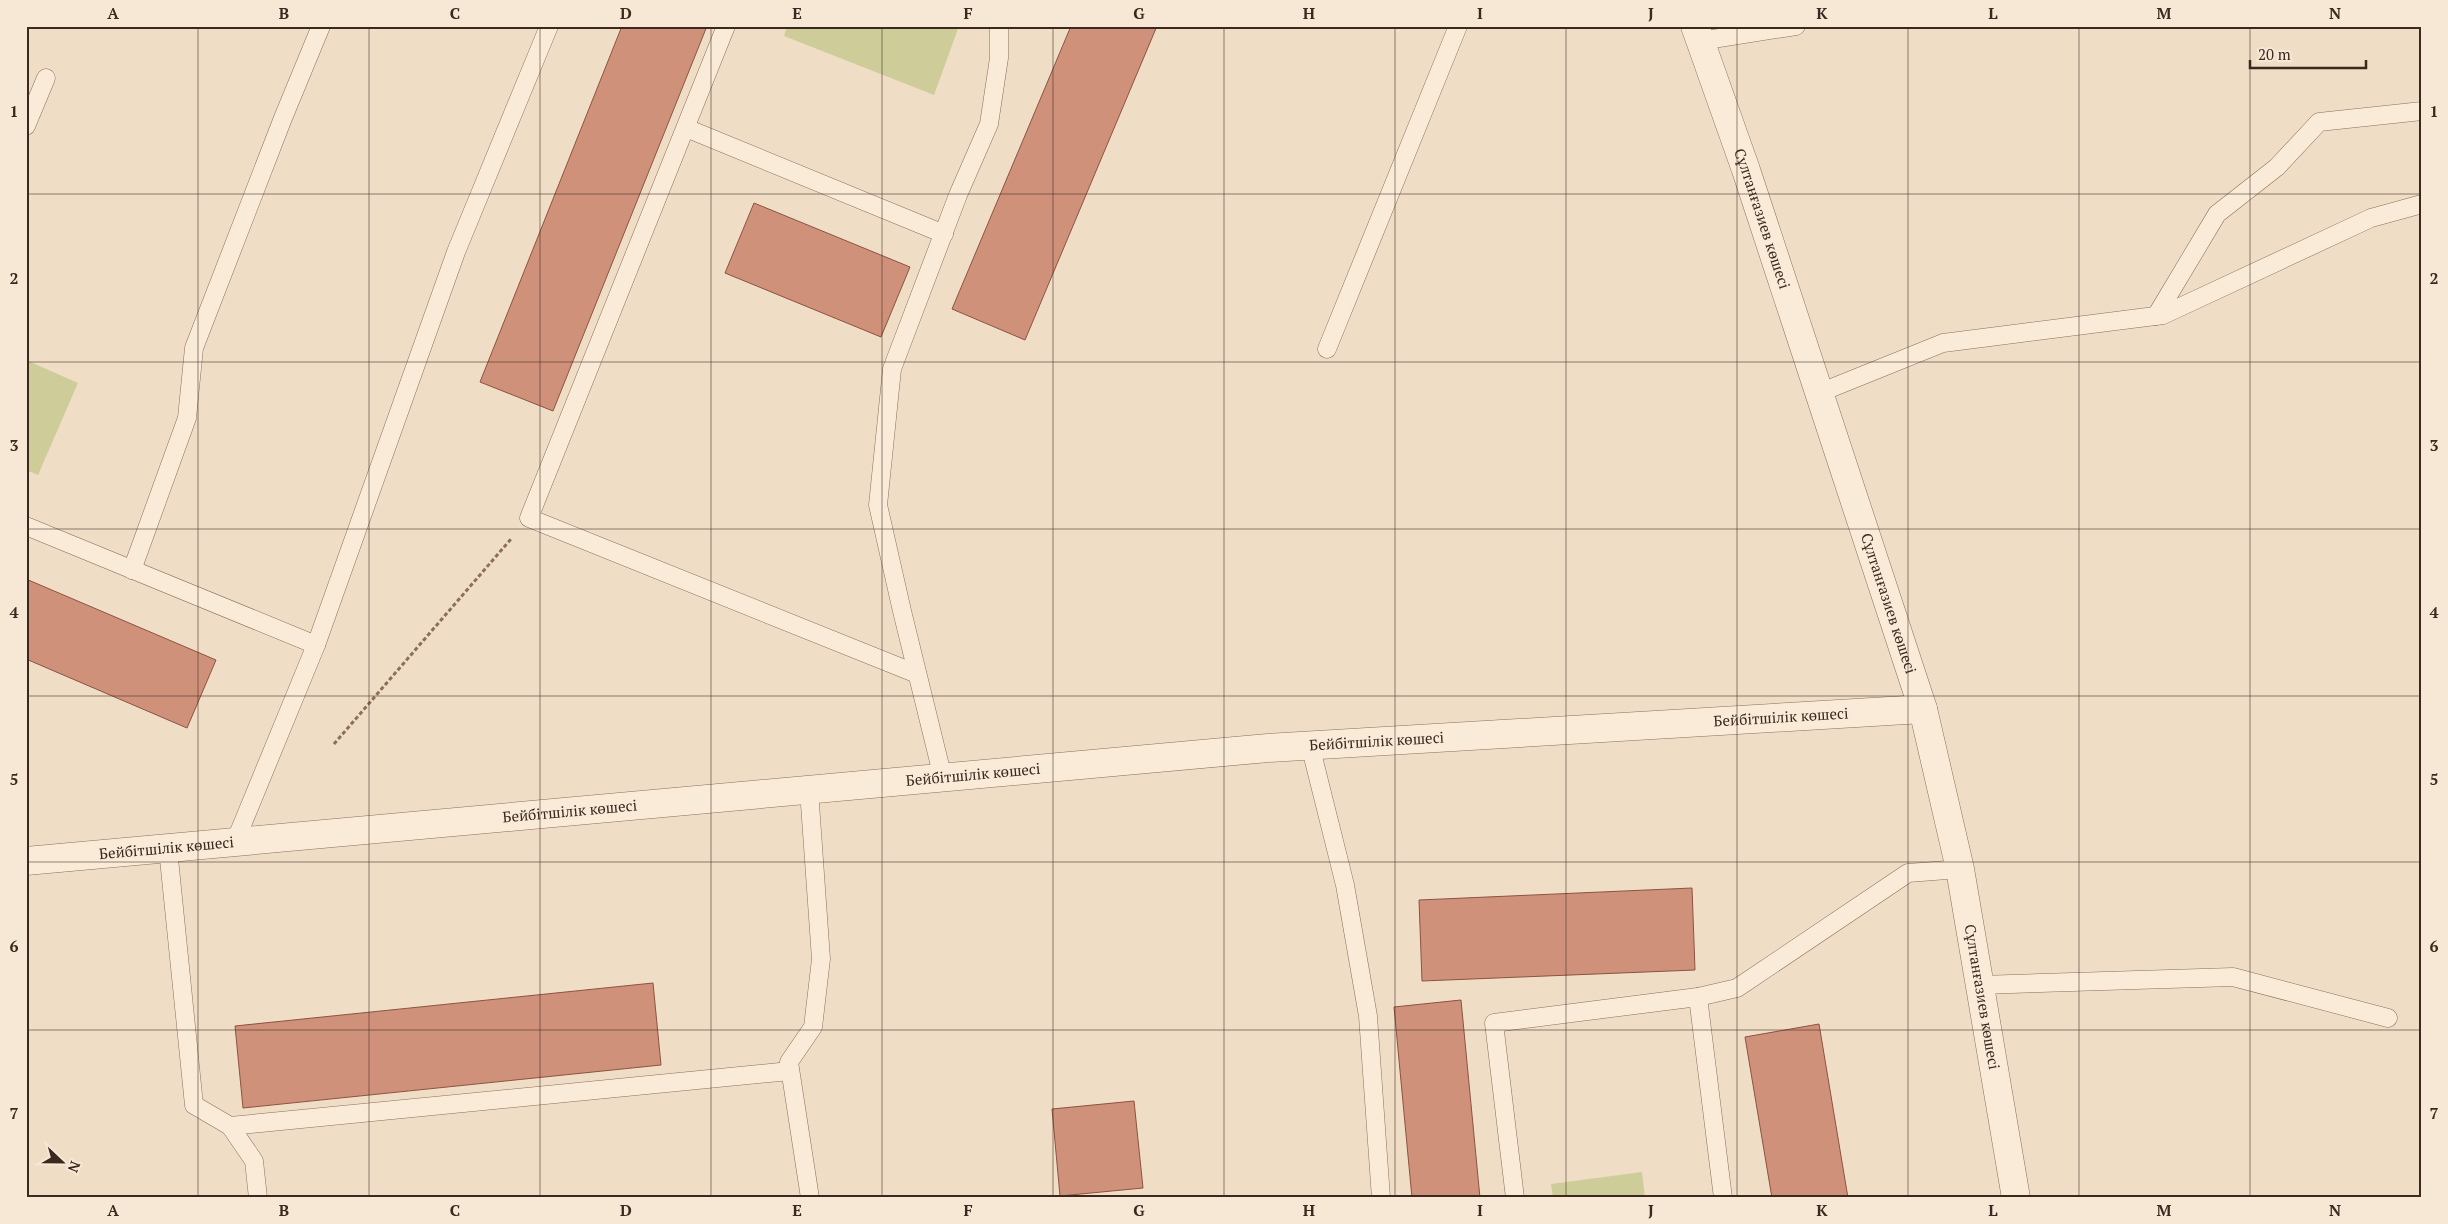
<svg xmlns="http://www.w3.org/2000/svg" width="2448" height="1224" font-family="'PT Serif',serif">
  <rect width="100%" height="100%" fill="#f0ddc6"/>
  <!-- green -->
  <g fill="#cecd99">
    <path d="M787,26H959L934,95L784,36Z"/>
    <path d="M26,360L78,383L38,475L26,470Z"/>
    <path d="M1642,1172L1645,1198H1553L1551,1184Z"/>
  </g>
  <!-- building -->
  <g fill="#cf917a" stroke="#8c5340">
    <path d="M622,26H707L553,411L480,382Z"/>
    <path d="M1071,26H1157L1025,340L952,309Z"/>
    <path d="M754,203L910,267L881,337L725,273Z"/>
    <path d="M26,579L216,660L187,728L26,659Z"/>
    <path d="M1692,888L1695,970L1422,981L1419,900Z"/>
    <path d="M653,983L661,1065L243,1108L235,1026Z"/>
    <path d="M1461,1000L1480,1198H1412L1394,1007Z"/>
    <path d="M1819,1024L1848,1198H1772L1745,1037Z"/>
    <path d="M1134,1101L1143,1188L1060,1196L1052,1109Z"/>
  </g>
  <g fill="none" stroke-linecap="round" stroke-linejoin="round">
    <!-- lane casing -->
    <g stroke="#8c6e5b" stroke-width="19">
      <g id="lane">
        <path d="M726,26L529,518L917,674"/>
        <path d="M1700,41L1796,26"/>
        <path d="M26,126L46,78"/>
        <path d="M686,128L944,234"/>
        <path d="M2156,316L2217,214L2277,167L2319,122L2422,111"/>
        <path d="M1327,349L1458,26"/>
        <path d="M1819,393L1943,343L2163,315L2371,218L2422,204"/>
        <path d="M26,526L316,645L235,842"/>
        <path d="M132,570L187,418L194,348L283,118L321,26"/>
        <path d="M316,645L456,252L549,26"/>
        <path d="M1310,745L1345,885L1368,1016L1381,1198"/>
        <path d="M943,778L902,611L878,505L892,369L958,195L989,124L999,58V26"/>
        <path d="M809,790L821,959L813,1027L789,1062L810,1198"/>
        <path d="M168,849L194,1105L230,1126L790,1071"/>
        <path d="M1980,985L2233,977L2388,1018"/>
        <path d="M1698,997L1737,988L1908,873L1960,869"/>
        <path d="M230,1126L254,1161L258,1198"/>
        <path d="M1515,1198L1494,1023L1698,997L1723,1198"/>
      </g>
    </g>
    <!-- street casing -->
    <g stroke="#8c6e5b" stroke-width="29">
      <g id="street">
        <path id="s1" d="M1695,26L1746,170L1923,709L1960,869L2016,1198"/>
        <path id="s2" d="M26,861L1268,748L1923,709"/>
      </g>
    </g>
    <!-- path -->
    <path stroke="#8c6e5b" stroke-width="3" stroke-dasharray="4 2.5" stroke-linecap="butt" d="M334,744L511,539"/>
    <!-- lane -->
    <use href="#lane" stroke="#faebd9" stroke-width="18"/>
    <!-- street -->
    <use href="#street" stroke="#faebd9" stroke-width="28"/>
  </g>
  <!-- grid -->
  <path fill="none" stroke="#3b281f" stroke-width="1" stroke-opacity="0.55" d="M198,26V1198M369,26V1198M540,26V1198M711,26V1198M882,26V1198M1053,26V1198M1224,26V1198M1395,26V1198M1566,26V1198M1737,26V1198M1908,26V1198M2079,26V1198M2250,26V1198M26,194H2422M26,362H2422M26,529H2422M26,696H2422M26,862H2422M26,1030H2422"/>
  <g text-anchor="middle" stroke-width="4.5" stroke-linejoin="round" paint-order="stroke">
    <!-- street labels -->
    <g font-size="15" fill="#3b281f" stroke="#f7e8d5">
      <text dy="5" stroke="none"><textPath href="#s1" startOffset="204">Сұлтанғазиев көшесі</textPath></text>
      <text dy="5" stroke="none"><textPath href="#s1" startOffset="609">Сұлтанғазиев көшесі</textPath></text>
      <text dy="5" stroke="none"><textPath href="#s2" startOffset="1761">Бейбітшілік көшесі</textPath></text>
      <text dy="5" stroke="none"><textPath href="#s2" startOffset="1356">Бейбітшілік көшесі</textPath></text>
      <text dy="5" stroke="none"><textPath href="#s2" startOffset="951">Бейбітшілік көшесі</textPath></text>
      <text dy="5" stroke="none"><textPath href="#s2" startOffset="546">Бейбітшілік көшесі</textPath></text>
      <text dy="5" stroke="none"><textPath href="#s2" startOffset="141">Бейбітшілік көшесі</textPath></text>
      <text dy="5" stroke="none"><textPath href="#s1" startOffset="1014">Сұлтанғазиев көшесі</textPath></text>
    </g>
  </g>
  <!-- border -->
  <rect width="2448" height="1224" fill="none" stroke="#f7e8d5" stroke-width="55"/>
  <!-- north arrow -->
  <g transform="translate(62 1162) rotate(112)" stroke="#f7e8d5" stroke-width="4" paint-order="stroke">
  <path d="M0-4L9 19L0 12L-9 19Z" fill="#3b281f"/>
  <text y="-8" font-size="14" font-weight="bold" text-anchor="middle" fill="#3b281f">N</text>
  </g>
  <!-- scale -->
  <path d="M2250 60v8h116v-8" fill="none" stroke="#3b281f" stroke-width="2.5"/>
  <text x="2258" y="60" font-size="15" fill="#3b281f" stroke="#f7e8d5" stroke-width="4" paint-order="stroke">20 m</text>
  <rect x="28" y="28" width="2392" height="1168" fill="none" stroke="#3b281f" stroke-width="2"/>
  <g font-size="16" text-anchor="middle" font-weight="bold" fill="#3b281f">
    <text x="113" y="19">A</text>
    <text x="284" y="19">B</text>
    <text x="455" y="19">C</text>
    <text x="626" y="19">D</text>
    <text x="797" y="19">E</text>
    <text x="968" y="19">F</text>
    <text x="1139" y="19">G</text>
    <text x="1309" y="19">H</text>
    <text x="1480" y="19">I</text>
    <text x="1651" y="19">J</text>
    <text x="1822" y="19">K</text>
    <text x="1993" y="19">L</text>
    <text x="2164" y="19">M</text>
    <text x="2335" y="19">N</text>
    <text x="14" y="117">1</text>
    <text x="2434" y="117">1</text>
    <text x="14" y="284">2</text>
    <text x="2434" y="284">2</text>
    <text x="14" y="451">3</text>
    <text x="2434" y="451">3</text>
    <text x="14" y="618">4</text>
    <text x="2434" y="618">4</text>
    <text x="14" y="785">5</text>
    <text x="2434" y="785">5</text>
    <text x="14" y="952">6</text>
    <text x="2434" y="952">6</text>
    <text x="14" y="1119">7</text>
    <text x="2434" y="1119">7</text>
    <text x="113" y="1216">A</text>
    <text x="284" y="1216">B</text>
    <text x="455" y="1216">C</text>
    <text x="626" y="1216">D</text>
    <text x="797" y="1216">E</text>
    <text x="968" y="1216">F</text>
    <text x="1139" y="1216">G</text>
    <text x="1309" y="1216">H</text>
    <text x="1480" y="1216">I</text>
    <text x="1651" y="1216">J</text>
    <text x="1822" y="1216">K</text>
    <text x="1993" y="1216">L</text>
    <text x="2164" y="1216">M</text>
    <text x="2335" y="1216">N</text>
  </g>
</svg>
